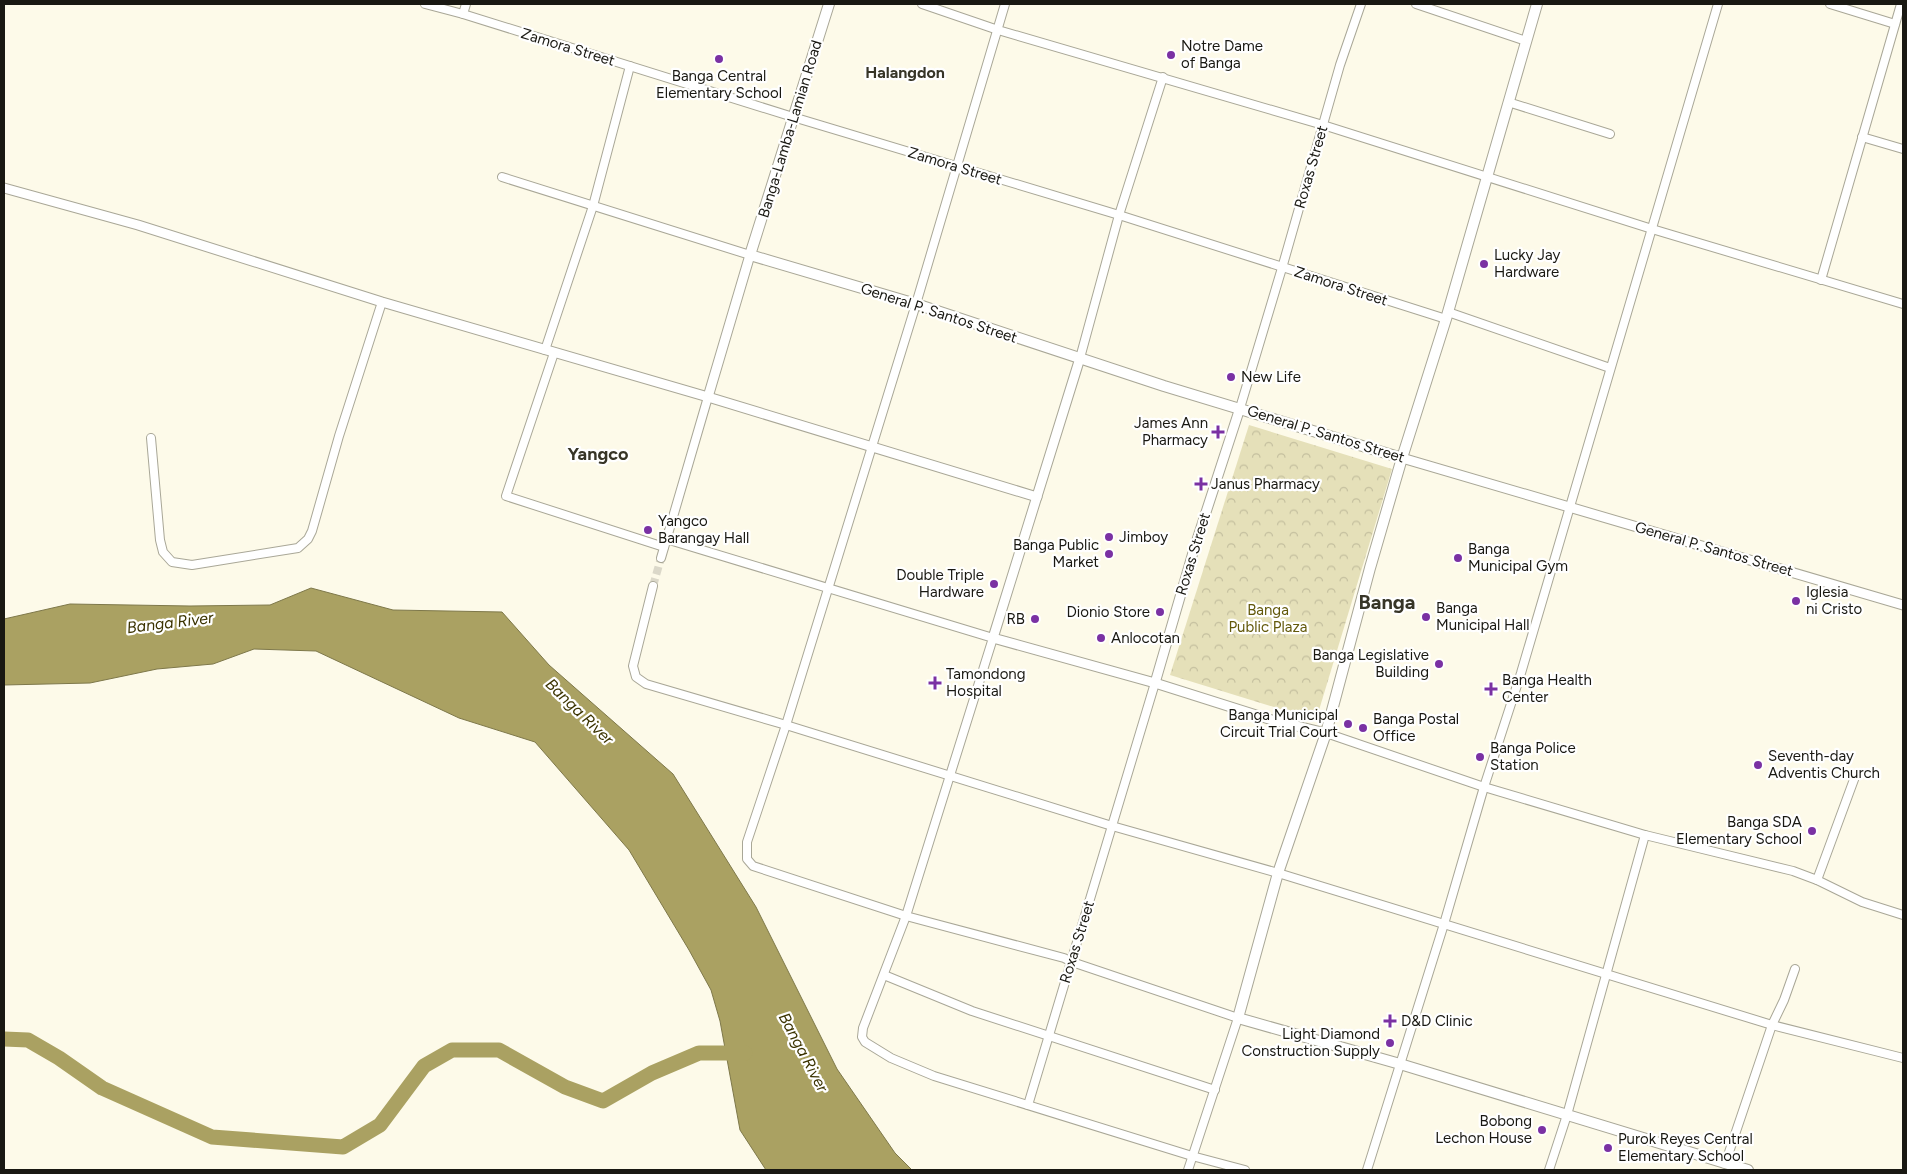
<svg xmlns="http://www.w3.org/2000/svg" width="1907" height="1174" font-family="Figtree,sans-serif">
  <defs>
    <pattern id="park-crowns" width="20" height="18" patternUnits="userSpaceOnUse" patternTransform="scale(1.25)"><rect width="20" height="18" fill="#e5e0b9"/><path d="M2 6a3 3 0 1 1 6 0M12 15a3 3 0 1 1 6 0" fill="none" stroke="#c4bf9e"/></pattern>
  </defs>
  <rect width="100%" height="100%" fill="#fdfae9"/>
  <!-- park -->
  <path fill="url(#park-crowns)" d="M1249,425L1392,469L1316,720L1170,675Z"/>
  <!-- water -->
  <path fill="#aaa162" stroke="#7e784a" d="M311,588L393,610L502,612L549,665L673,774L756,907L837,1069L895,1153L912,1170H766L740,1130L720,1021L711,990L689,950L629,850L535,742L459,718L316,651L254,649L213,664L157,669L90,683L4,685V619L70,604L190,606L270,605Z"/>
  <g fill="none" stroke-linecap="round" stroke-linejoin="round">
    <!-- river -->
    <path stroke="#aaa162" stroke-width="15" d="M4,1039L28,1040L59,1058L102,1088L212,1137L343,1147L380,1125L424,1066L452,1050H499L565,1087L603,1101L652,1073L699,1053H745"/>
    <!-- minor-tunnel -->
    <path stroke="#dbd8c9" stroke-width="8" stroke-dasharray="8 4" stroke-linecap="butt" d="M653,586L661,558"/>
    <!-- minor casing -->
    <g stroke="#a9a797" stroke-width="10">
      <g id="minor">
        <path d="M425,4L463,14L793,117L1119,215L1446,319"/>
        <path d="M922,4L998,30L1323,125L1652,229L1903,304"/>
        <path d="M1005,4L916,304L786,725L747,842V859L753,866L906,916L1064,958L1072,962L1238,1018L1188,1170"/>
        <path d="M1416,4L1526,41"/>
        <path d="M1830,4L1895,24"/>
        <path d="M463,14L466,4"/>
        <path d="M1508,102L1610,134"/>
        <path d="M1862,137L1903,149"/>
        <path d="M502,177L750,255"/>
        <path d="M1821,280L1901,4"/>
        <path d="M1448,312L1610,368"/>
        <path d="M545,350L593,206L630,66"/>
        <path d="M554,353L506,496L664,547"/>
        <path d="M1080,358L1119,215L1163,77"/>
        <path d="M1240,408L1282,268L1340,65L1361,4"/>
        <path d="M151,438L160,540L163,552L172,562L192,565L298,548L308,539L312,531L339,436L382,302"/>
        <path d="M666,539L993,638L906,916L863,1028L862,1037L865,1042L891,1058L934,1076L1192,1156L1245,1170"/>
        <path d="M661,558L708,397"/>
        <path d="M653,586L633,666L636,677L646,684L786,725L1112,826L1278,873L1772,1025L1903,1058"/>
        <path d="M1326,733L1484,787L1645,835L1793,871L1817,880L1862,902L1903,915"/>
        <path d="M1817,880L1856,774"/>
        <path d="M884,975L972,1011L1215,1090"/>
        <path d="M1028,1105L1155,683"/>
        <path d="M1725,1164L1772,1025L1784,1000L1795,969"/>
        <path d="M1367,1170L1444,924L1484,787L1521,673L1718,4"/>
        <path d="M1549,1170L1567,1115L1645,835"/>
      </g>
    </g>
    <!-- tertiary casing -->
    <g stroke="#a9a797" stroke-width="11">
      <g id="tertiary">
        <path d="M4,188L138,225L382,302L708,397L1037,497"/>
        <path d="M1080,358L993,638L1155,683L1272,720L1326,733"/>
        <path d="M708,397L750,255"/>
        <path d="M1402,458L1903,605"/>
        <path d="M1155,683L1194,549L1240,408"/>
      </g>
    </g>
    <!-- secondary casing -->
    <g stroke="#a9a797" stroke-width="12">
      <g id="secondary">
        <path d="M829,4L750,255L916,304L1164,386L1402,458"/>
        <path d="M1537,4L1446,319L1402,458L1370,568L1326,733L1278,873L1238,1018L1400,1064L1748,1170"/>
      </g>
    </g>
    <!-- minor -->
    <use href="#minor" stroke="#fff" stroke-width="8"/>
    <!-- tertiary -->
    <use href="#tertiary" stroke="#fff" stroke-width="9"/>
    <!-- secondary -->
    <use href="#secondary" stroke="#fff" stroke-width="10"/>
  </g>
  <!-- markers -->
  <g fill="#7a31a3" stroke="#fff" stroke-width="2">
    <circle cx="1171" cy="55" r="5"/>
    <circle cx="719" cy="59" r="5"/>
    <circle cx="1484" cy="264" r="5"/>
    <circle cx="1231" cy="377" r="5"/>
    <path d="M1215.5 424.5h5v5h5v5h-5v5h-5v-5h-5v-5h5z"/>
    <path d="M1198.5 476.5h5v5h5v5h-5v5h-5v-5h-5v-5h5z"/>
    <circle cx="648" cy="530" r="5"/>
    <circle cx="1109" cy="537" r="5"/>
    <circle cx="1109" cy="554" r="5"/>
    <circle cx="1458" cy="558" r="5"/>
    <circle cx="994" cy="584" r="5"/>
    <circle cx="1796" cy="601" r="5"/>
    <circle cx="1160" cy="612" r="5"/>
    <circle cx="1426" cy="617" r="5"/>
    <circle cx="1035" cy="619" r="5"/>
    <circle cx="1101" cy="638" r="5"/>
    <circle cx="1439" cy="664" r="5"/>
    <path d="M932.5 675.5h5v5h5v5h-5v5h-5v-5h-5v-5h5z"/>
    <path d="M1488.5 681.5h5v5h5v5h-5v5h-5v-5h-5v-5h5z"/>
    <circle cx="1348" cy="724" r="5"/>
    <circle cx="1363" cy="728" r="5"/>
    <circle cx="1480" cy="757" r="5"/>
    <circle cx="1758" cy="765" r="5"/>
    <circle cx="1812" cy="831" r="5"/>
    <path d="M1387.5 1013.5h5v5h5v5h-5v5h-5v-5h-5v-5h5z"/>
    <circle cx="1390" cy="1043" r="5"/>
    <circle cx="1542" cy="1130" r="5"/>
    <circle cx="1608" cy="1148" r="5"/>
  </g>
  <g text-anchor="middle" stroke-width="4.5" stroke-linejoin="round" paint-order="stroke">
    <!-- poi labels -->
    <g font-size="15" fill="#191812" stroke="#fff" text-anchor="start">
      <text x="1181" y="51">Notre Dame<tspan x="1181" dy="17">of Banga</tspan></text>
      <text x="719" y="81" text-anchor="middle">Banga Central<tspan x="719" dy="17">Elementary School</tspan></text>
      <text x="1494" y="260">Lucky Jay<tspan x="1494" dy="17">Hardware</tspan></text>
      <text x="1241" y="382">New Life</text>
      <text x="1208" y="428" text-anchor="end">James Ann<tspan x="1208" dy="17">Pharmacy</tspan></text>
      <text x="1211" y="489">Janus Pharmacy</text>
      <text x="658" y="526">Yangco<tspan x="658" dy="17">Barangay Hall</tspan></text>
      <text x="1119" y="542">Jimboy</text>
      <text x="1099" y="550" text-anchor="end">Banga Public<tspan x="1099" dy="17">Market</tspan></text>
      <text x="1468" y="554">Banga<tspan x="1468" dy="17">Municipal Gym</tspan></text>
      <text x="984" y="580" text-anchor="end">Double Triple<tspan x="984" dy="17">Hardware</tspan></text>
      <text x="1806" y="597">Iglesia<tspan x="1806" dy="17">ni Cristo</tspan></text>
      <text x="1436" y="613">Banga<tspan x="1436" dy="17">Municipal Hall</tspan></text>
      <text x="1150" y="617" text-anchor="end">Dionio Store</text>
      <text x="1025" y="624" text-anchor="end">RB</text>
      <text x="1111" y="643">Anlocotan</text>
      <text x="1429" y="660" text-anchor="end">Banga Legislative<tspan x="1429" dy="17">Building</tspan></text>
      <text x="946" y="679">Tamondong<tspan x="946" dy="17">Hospital</tspan></text>
      <text x="1502" y="685">Banga Health<tspan x="1502" dy="17">Center</tspan></text>
      <text x="1338" y="720" text-anchor="end">Banga Municipal<tspan x="1338" dy="17">Circuit Trial Court</tspan></text>
      <text x="1373" y="724">Banga Postal<tspan x="1373" dy="17">Office</tspan></text>
      <text x="1490" y="753">Banga Police<tspan x="1490" dy="17">Station</tspan></text>
      <text x="1768" y="761">Seventh-day<tspan x="1768" dy="17">Adventis Church</tspan></text>
      <text x="1802" y="827" text-anchor="end">Banga SDA<tspan x="1802" dy="17">Elementary School</tspan></text>
      <text x="1401" y="1026">D&amp;D Clinic</text>
      <text x="1380" y="1039" text-anchor="end">Light Diamond<tspan x="1380" dy="17">Construction Supply</tspan></text>
      <text x="1532" y="1126" text-anchor="end">Bobong<tspan x="1532" dy="17">Lechon House</tspan></text>
      <text x="1618" y="1144">Purok Reyes Central<tspan x="1618" dy="17">Elementary School</tspan></text>
    </g>
    <!-- street labels -->
    <g font-size="15" fill="#191812" stroke="#fff">
      <text transform="translate(568 47) rotate(17)" y="5">Zamora Street</text>
      <text transform="translate(790 129) rotate(-73)" y="5">Banga-Lamba-Lamian Road</text>
      <text transform="translate(955 166) rotate(17)" y="5">Zamora Street</text>
      <text transform="translate(1311 167) rotate(-74)" y="5">Roxas Street</text>
      <text transform="translate(1341 286) rotate(18)" y="5">Zamora Street</text>
      <text transform="translate(939 313) rotate(18)" y="5">General P. Santos Street</text>
      <text transform="translate(1326 434) rotate(17)" y="5">General P. Santos Street</text>
      <text transform="translate(1714 549) rotate(16)" y="5">General P. Santos Street</text>
      <text transform="translate(1193 554) rotate(-73)" y="5">Roxas Street</text>
      <text transform="translate(1077 942) rotate(-73)" y="5">Roxas Street</text>
    </g>
    <!-- park labels -->
    <g font-size="15" fill="#63590b" stroke="#fff">
      <text x="1268" y="615">Banga<tspan x="1268" dy="17">Public Plaza</tspan></text>
    </g>
    <!-- neighbourhood labels -->
    <g font-size="16" font-weight="bold" fill="#373527" stroke="#fff">
      <text x="905" y="78">Halangdon</text>
    </g>
    <!-- water labels -->
    <g font-size="16" font-style="italic" fill="#3b3300" stroke="#fff">
      <text transform="translate(170 622) rotate(-7)" y="6">Banga River</text>
      <text transform="translate(580 711) rotate(44)" y="6">Banga River</text>
      <text transform="translate(804 1052) rotate(62)" y="6">Banga River</text>
    </g>
    <!-- quarter labels -->
    <g font-size="18" font-weight="bold" fill="#373527" stroke="#fff">
      <text x="598" y="460">Yangco</text>
    </g>
    <!-- district labels -->
    <g font-size="20" font-weight="bold" fill="#373527" stroke="#fff">
      <text x="1387" y="609">Banga</text>
    </g>
  </g>
  <!-- border -->
  <rect width="1907" height="1174" fill="none" stroke="#191812" stroke-width="10"/>
</svg>
